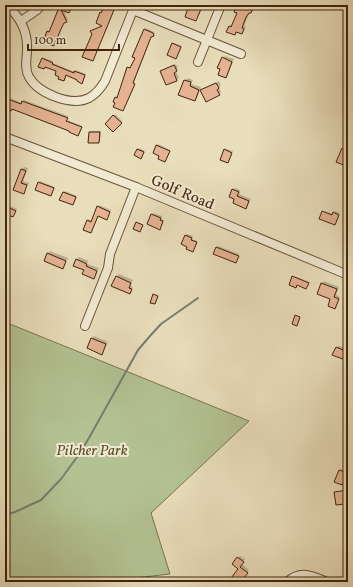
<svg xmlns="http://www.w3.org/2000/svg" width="353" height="587" font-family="Vollkorn,serif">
  <rect width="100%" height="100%" fill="#e9debb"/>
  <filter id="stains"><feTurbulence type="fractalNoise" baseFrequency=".005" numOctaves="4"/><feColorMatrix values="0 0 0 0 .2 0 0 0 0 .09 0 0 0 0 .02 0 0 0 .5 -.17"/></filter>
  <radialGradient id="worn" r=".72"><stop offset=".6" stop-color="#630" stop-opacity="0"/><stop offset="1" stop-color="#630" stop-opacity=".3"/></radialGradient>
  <!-- green -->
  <path fill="#b3c293" stroke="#7a744e" d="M5,322L249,421L151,513L170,574L100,582H5Z"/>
  <!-- shadow -->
  <g fill="#0003">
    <path d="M61,5H73L69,12L63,9L68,20L64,22L54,45L48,32L51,31Z"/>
    <path d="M191,5L202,8L199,15L190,6Z"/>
    <path d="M238,5H255L253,10L250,12L244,26H246L244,31L242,33L237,31L235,34L228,31L230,26L232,24H233L238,12Z"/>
    <path d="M146,28L154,32L155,34L152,36L134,82H135L123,110L115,102L116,97L118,96L128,68L130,67H132Z"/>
    <path d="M5,42H8L7,51L6,53Z"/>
    <path d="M174,43L182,46L176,58L172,44Z"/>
    <path d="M225,56L234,59L228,74L225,77L221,69L223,58Z"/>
    <path d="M44,58L53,61V63L75,72L76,70L86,74L83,81L66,74L65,78L58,71L43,59Z"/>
    <path d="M176,64L178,68L176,71L179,78L177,80L162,71L164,69Z"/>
    <path d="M188,78L193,80L191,84L201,87L197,98L194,100L180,95L185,80Z"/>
    <path d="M219,81L221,85L219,87L221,92L219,94L202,90Z"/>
    <path d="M7,97L22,103L24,100L68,116L67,120L82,126L80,133L78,134L71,130L12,108H5V99Z"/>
    <path d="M115,114L122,121L113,131L106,124Z"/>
    <path d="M91,131H101L100,141L99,142L90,132Z"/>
    <path d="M158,144L170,150L166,159L161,155L157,146Z"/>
    <path d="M345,146L348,148V163L346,165L342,149Z"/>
    <path d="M139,148L145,151L142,156L138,150Z"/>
    <path d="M226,149L233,151L228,162L225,150Z"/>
    <path d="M24,167L28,168L23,181L29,183L23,193L14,189L22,169Z"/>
    <path d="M40,181L55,187L51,195L36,189Z"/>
    <path d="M235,188L240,190L239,194L251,199L246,208L236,198L233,190Z"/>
    <path d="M65,191L77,196L74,203L64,192Z"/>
    <path d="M8,205L17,209L14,215L5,212Z"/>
    <path d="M99,205L111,210L107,218L99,215L91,232L87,221L89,219L92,221Z"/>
    <path d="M324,211L333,214L335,211L340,213L335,224L323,212Z"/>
    <path d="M153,213L162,216L161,219L164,220L160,229L148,224Z"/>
    <path d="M187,234L193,236L192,239L197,241L194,250L183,244Z"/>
    <path d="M218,246L239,254L235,262L214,254Z"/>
    <path d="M50,251L68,258L63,268L48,253Z"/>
    <path d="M79,257L88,261L87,264L99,268L94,278L76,260Z"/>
    <path d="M119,274L133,280L130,286L133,287L129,293L117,277Z"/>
    <path d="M294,276L310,282L307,287L306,288L298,284L296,287L293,277Z"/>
    <path d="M324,281L339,287L336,295L340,297L335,308L332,298L322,284Z"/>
    <path d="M94,336L108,342L102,354L92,338Z"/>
    <path d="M348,341V359L336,348L339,346L345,348Z"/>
    <path d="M348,466V479L345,478L342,484L336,481L340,470L341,469L346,471Z"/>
    <path d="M348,489V496L345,497V502L337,504L335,493Z"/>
    <path d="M240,556L245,559L242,564L249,570L241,582H233L239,569L238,558Z"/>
  </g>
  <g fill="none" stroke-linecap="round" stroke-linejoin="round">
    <!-- stream -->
    <path stroke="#757f71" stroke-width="2" d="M5,515L15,512L41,500L61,479L80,453L89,438L138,350L150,336L161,324L198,298"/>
  </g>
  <!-- building -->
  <g fill="#e5b394" stroke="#41250a">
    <path d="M60,5H73L69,13L61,10L67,22L64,23L61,29L54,46L43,42L47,31L49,32Z"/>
    <path d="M101,5H116L93,61L82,57L92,34L90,31L102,26L96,23L100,12L101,13L104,7Z"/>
    <path d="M189,5L201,9L196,21L185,17Z"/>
    <path d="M237,5H254L251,13H249L246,17L242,28L244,29L242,34L236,32L235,35L226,32L229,26L231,27L237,13L234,12Z"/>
    <path d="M144,29L153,33L154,36L151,37L133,83L135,84L123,111L113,107L115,103L113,102L115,97L117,98L127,67L130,68L135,58L132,57Z"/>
    <path d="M172,43L181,47L176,59L167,55Z"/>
    <path d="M222,57L232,62L226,78L218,75L220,69L217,68Z"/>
    <path d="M42,58L53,63L52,64L74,73V71L85,75L82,84L77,81V80L66,75L64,81L58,79L59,77L55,75L56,71L45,67L44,69L38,67Z"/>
    <path d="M174,65L177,71L174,73L177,81L166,85L160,71Z"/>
    <path d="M184,80L191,82L190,86L199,90L195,101L178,95Z"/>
    <path d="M216,83L219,88L217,90L220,95L206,102L200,90Z"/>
    <path d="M5,98L21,104L22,101L68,118L66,121L82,127L78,136L69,132V131L12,109L11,111L5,109Z"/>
    <path d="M113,115L122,123L113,132L105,124Z"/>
    <path d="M89,132H100L99,143H88Z"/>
    <path d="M156,145L170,151L165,162L158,159L159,156L153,153Z"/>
    <path d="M342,148L348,151V162L346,166L336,162Z"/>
    <path d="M137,149L144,152L141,159L134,155Z"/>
    <path d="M224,149L232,153L228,163L220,160Z"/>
    <path d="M21,169L26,171L21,183L27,185L24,194L13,190Z"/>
    <path d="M38,182L54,188L51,196L35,190Z"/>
    <path d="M232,189L239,192L237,196L249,201L246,209L233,203L234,199L229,197Z"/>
    <path d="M63,192L76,197L73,205L59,200Z"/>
    <path d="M5,206L16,211L13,217L5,214Z"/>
    <path d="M97,206L110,212L107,220L98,216L91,233L83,230L87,220L91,222Z"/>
    <path d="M322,211L332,215L333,212L339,215L335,225L319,219Z"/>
    <path d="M151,214L161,218L160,220L163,221L160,230L147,224Z"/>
    <path d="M136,222L143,225L140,232L133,229Z"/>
    <path d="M185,235L192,238L191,240L197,242L193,252L186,249L187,247L181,244Z"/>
    <path d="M216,247L239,256L236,263L213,254Z"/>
    <path d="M47,253L66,261L63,269L44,261Z"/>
    <path d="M76,259L87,264L86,266L97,271L94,279L82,274L84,270L73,266Z"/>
    <path d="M116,276L131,283L129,288L132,289L130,294L111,286Z"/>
    <path d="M292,276L309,283L306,289L297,285L296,288L289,285Z"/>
    <path d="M321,283L337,289L334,297L339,299L335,309L328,306L330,299L317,294Z"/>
    <path d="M153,294L158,296L155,304L150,303Z"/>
    <path d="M295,315L300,317L297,326L292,324Z"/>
    <path d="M91,338L106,344L102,355L87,348Z"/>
    <path d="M348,339V361L332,355L336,347L343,350Z"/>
    <path d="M339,470L348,473V480L345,479L342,485L334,482Z"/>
    <path d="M348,490V497L343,498L344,504L336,505L334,492Z"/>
    <path d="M237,557L244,562L240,567L248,573L241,582H228L238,569L232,564Z"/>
  </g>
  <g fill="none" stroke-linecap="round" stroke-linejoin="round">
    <!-- minor casing -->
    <g stroke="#6b5336" stroke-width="10">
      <g id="minor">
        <path d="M5,5C20,15 28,32 27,50C27,59 24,68 29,77C38,93 71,107 89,98C96,94 101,88 105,81L135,5"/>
        <path d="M133,10L241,54"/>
        <path d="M21,21L37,10L41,5"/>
        <path d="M198,62L221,5"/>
        <path d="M5,137L136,187L348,275"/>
        <path d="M85,326L108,268L110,254L136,187"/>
        <path d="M287,582C301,569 312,576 327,582"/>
      </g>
    </g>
    <!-- minor -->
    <use href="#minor" stroke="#f1ead3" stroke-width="8"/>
  </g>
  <g text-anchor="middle" stroke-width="4" stroke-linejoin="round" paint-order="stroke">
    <!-- street labels -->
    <g font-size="15" fill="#41250a" stroke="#f1ead3">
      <text transform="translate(183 192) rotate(23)" y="5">Golf Road</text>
    </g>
    <!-- park labels -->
    <g font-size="15" font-style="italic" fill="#5e4c2c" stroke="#f1ead3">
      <text x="92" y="455">Pilcher Park</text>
    </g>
  </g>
  <!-- margin -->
  <rect width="353" height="587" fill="none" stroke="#e9debb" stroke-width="20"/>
  <rect x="6" y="6" width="341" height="575" fill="none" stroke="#41250a" stroke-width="2"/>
  <rect x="10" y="10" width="333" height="567" fill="none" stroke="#41250a"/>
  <!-- scale -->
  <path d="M28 44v6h91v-6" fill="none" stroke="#41250a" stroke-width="2"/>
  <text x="34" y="44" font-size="12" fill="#41250a" stroke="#f1ead3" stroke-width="3" paint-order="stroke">100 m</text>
  <rect width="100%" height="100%" filter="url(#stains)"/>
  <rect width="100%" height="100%" fill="url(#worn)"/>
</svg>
